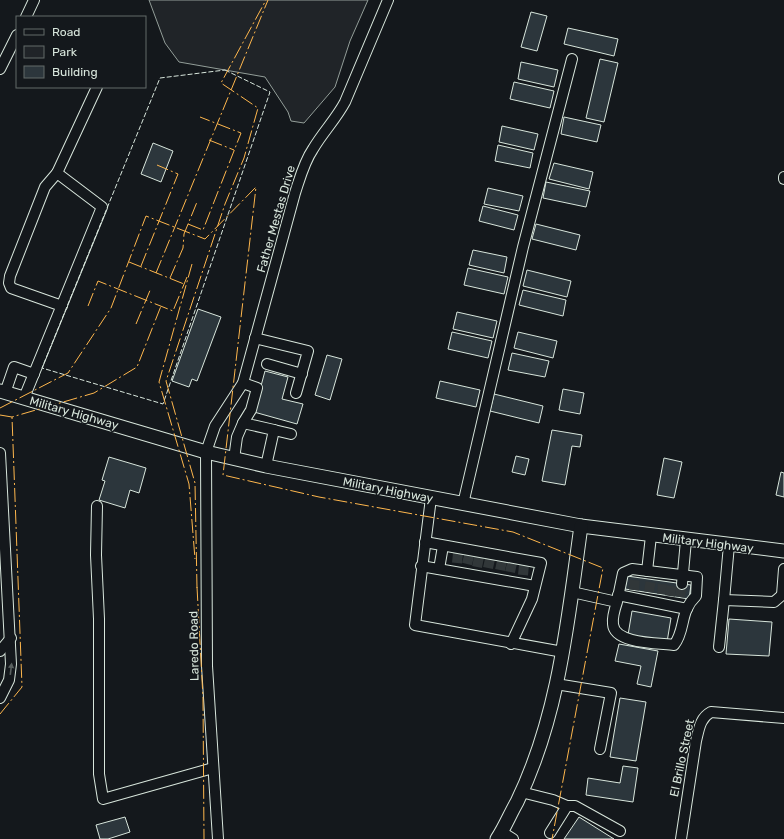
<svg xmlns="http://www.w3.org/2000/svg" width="784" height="839" font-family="Rubik,sans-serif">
  <rect width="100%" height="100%" fill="#14181c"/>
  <!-- green -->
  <path fill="#202428" stroke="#939e99" d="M149,0H368L350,41L335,87L304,123L291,121L288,112L265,77L179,62L165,43Z"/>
  <!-- building -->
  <g fill="#2c363c" stroke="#d8e6dc">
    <path d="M531,12L547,16L537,51L521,47Z"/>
    <path d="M568,28L618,39L614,56L564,44Z"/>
    <path d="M600,59L618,63L604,122L586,118Z"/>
    <path d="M521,62L558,70L554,87L518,79Z"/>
    <path d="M514,82L554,91L550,108L510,99Z"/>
    <path d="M564,117L601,125L597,142L561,134Z"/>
    <path d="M502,126L538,134L534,150L499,142Z"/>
    <path d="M153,143L173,151L161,182L141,174Z"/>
    <path d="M498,145L533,153L530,168L495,161Z"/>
    <path d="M554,163L593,172L589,189L549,179Z"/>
    <path d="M546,182L590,191L586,207L543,198Z"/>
    <path d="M488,188L523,196L519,211L484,204Z"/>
    <path d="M483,206L518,215L514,230L479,221Z"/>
    <path d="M536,224L580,235L576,250L532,239Z"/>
    <path d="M473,250L507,257L504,273L469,265Z"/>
    <path d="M468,268L508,277L504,294L464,285Z"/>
    <path d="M527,270L571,281L567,297L523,286Z"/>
    <path d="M523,290L566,300L563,316L519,305Z"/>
    <path d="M198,309L221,317L197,381L192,379L189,387L172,381Z"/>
    <path d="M457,312L497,321L493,338L453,329Z"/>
    <path d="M452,332L492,341L488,358L448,349Z"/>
    <path d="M518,332L557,341L553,358L514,348Z"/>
    <path d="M512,353L549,361L545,377L508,370Z"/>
    <path d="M327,355L342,359L330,400L315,395Z"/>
    <path d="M265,371L288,377L282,399L303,404L297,424L254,412Z"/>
    <path d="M440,381L480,390L476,407L436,398Z"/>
    <path d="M563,389L584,393L580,414L559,410Z"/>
    <path d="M494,394L543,406L539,423L490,411Z"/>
    <path d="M552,430L582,435L580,447L572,446L565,485L542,481Z"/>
    <path d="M516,456L529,459L525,475L512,472Z"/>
    <path d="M109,457L146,468L139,493L130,490L125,508L99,500L105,481L102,480Z"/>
    <path d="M664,458L682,462L674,498L657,495Z"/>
    <path d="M781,472L784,473V497L776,495Z"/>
    <path d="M627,576L691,585L689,599L625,589Z"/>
    <path d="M632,611L671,618L667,642L628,635Z"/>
    <path d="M729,619L772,622L769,656L726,654Z"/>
    <path d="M619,644L658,651L651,687L637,684L641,666L615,661Z"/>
    <path d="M620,698L646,702L636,761L610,757Z"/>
    <path d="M623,766L638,768L633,802L586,795L588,778L620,783Z"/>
    <path d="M125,817L130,832L108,839H100L96,825Z"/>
    <path d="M579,817L614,839H564Z"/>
  </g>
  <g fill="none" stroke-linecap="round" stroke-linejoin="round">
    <!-- minor-tunnel -->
    <g stroke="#313739" stroke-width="10" stroke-dasharray="10 5" stroke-linecap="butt">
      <path d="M457,563L458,553"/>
      <path d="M467,564L469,556"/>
      <path d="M477,567L479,557"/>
      <path d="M488,568L490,559"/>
      <path d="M500,570L502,561"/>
      <path d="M510,572L512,563"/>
      <path d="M523,575L524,565"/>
      <path d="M634,590L635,577"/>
      <path d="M649,592L651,579"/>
      <path d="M662,594L663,581"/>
      <path d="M670,596L672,582"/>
      <path d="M680,597L682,584"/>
    </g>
    <!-- minor casing -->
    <g stroke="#d8e6dc" stroke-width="12">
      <g id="minor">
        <path d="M26,17L34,0"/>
        <path d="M0,69L17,35"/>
        <path d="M57,173L97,87"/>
        <path d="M784,177V179"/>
        <path d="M255,338L308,351L296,393"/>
        <path d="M267,364L302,374"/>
        <path d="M243,383L257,388L251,410L243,423L274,430L266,466"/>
        <path d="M5,393L14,367L34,374"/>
        <path d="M24,398L102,207L57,173L45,187L10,276L9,283L11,288L62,306"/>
        <path d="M274,430L291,434"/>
        <path d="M0,453L11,664L9,680L0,698"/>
        <path d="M234,459L237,437L243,423"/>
        <path d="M431,498L415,625L563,652"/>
        <path d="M463,504L523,247L572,59"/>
        <path d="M97,506L96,555L99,619V774L103,799L213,768"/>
        <path d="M425,542L541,563L532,599L511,644"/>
        <path d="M729,545L724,600L774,602L782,595"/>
        <path d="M421,566L535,586"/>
        <path d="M439,569L443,546"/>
        <path d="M784,569L782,595H784"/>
        <path d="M647,571L651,536"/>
        <path d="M682,584L686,540"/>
        <path d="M572,592L617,602C615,608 612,617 613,624C614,644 659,643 674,645C686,630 679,612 696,596L697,577L632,569L623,573L617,602"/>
        <path d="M618,595L687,609"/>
        <path d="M719,647L724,600"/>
        <path d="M0,651L11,638"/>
        <path d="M556,684L611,693L600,749"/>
        <path d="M521,792L553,800L567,806H575L620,831"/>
        <path d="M502,832L513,839"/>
        <path d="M550,833L567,806"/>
        <path d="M218,839L207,666L206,452L215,426L243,383L295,193C300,178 304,162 313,149C323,132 336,119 345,102L388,0"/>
        <path d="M681,839L696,741C699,729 700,718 711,712L784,718"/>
      </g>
    </g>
    <!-- major casing -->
    <g stroke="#d8e6dc" stroke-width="15">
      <g id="major">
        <path d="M0,391L206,452L266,466L581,526L784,551"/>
        <path d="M497,839C505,827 510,814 517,802C559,716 568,619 581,526"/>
      </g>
    </g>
    <!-- minor -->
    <use href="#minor" stroke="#14181c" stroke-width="10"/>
    <!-- major -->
    <use href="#major" stroke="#14181c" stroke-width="13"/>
    <!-- fence -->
    <path stroke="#d8e6dc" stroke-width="1" stroke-dasharray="5 2" stroke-linecap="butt" d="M225,70L270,92L163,404L42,368L160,78Z"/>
    <!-- power -->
    <g stroke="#ffb74d" stroke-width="1" stroke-dasharray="14 3 2 3" stroke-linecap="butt">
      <path d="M209,140L234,150"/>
      <path d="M188,224L203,230L241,133L200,117"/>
      <path d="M129,262L184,284"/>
      <path d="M192,264L159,382L189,484L195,559"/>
      <path d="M141,266L178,174L157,165"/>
      <path d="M156,273L268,0"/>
      <path d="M170,278L183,248L184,234L197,202"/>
      <path d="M88,306L98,281L173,311L187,277"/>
      <path d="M136,324L151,288"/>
      <path d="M0,408L68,373L111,308L146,216L205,239L256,187L223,475L319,497L513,532L603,568L552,839"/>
      <path d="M0,415L12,417L94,393L137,367L161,306"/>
      <path d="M197,587L203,698L204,839"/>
      <path d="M197,588L195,483L166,381L225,204L244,158L258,108L221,83L266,0"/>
      <path d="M0,714L22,687L12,417"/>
    </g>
  </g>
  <!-- one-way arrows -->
  <defs><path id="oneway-solid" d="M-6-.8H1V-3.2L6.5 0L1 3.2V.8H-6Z"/></defs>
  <use fill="#59605f" href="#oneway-solid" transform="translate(11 669) rotate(-83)"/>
  <g text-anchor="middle" stroke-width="3" stroke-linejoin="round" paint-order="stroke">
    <!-- street labels -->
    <g font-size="12" fill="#d8e6dc" stroke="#14181c">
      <text transform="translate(276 219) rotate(-74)" y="4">Father Mestas Drive</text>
      <text transform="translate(74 413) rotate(16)" y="4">Military Highway</text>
      <text transform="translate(388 490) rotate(11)" y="4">Military Highway</text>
      <text transform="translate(708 543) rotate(7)" y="4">Military Highway</text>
      <text transform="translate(194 646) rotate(-91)" y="4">Laredo Road</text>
      <text transform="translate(682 758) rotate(-78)" y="4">El Brillo Street</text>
    </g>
  </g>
  <!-- legend -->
  <rect x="16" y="16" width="130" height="72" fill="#14181c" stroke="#626a69"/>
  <rect x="24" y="29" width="20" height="6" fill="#14181c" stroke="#626a69"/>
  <text x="52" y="36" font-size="12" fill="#d8e6dc">Road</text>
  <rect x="24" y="46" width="20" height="12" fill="#202428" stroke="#626a69"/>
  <text x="52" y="56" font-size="12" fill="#d8e6dc">Park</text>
  <rect x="24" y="66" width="20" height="12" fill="#2c363c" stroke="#626a69"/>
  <text x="52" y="76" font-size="12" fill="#d8e6dc">Building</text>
</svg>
